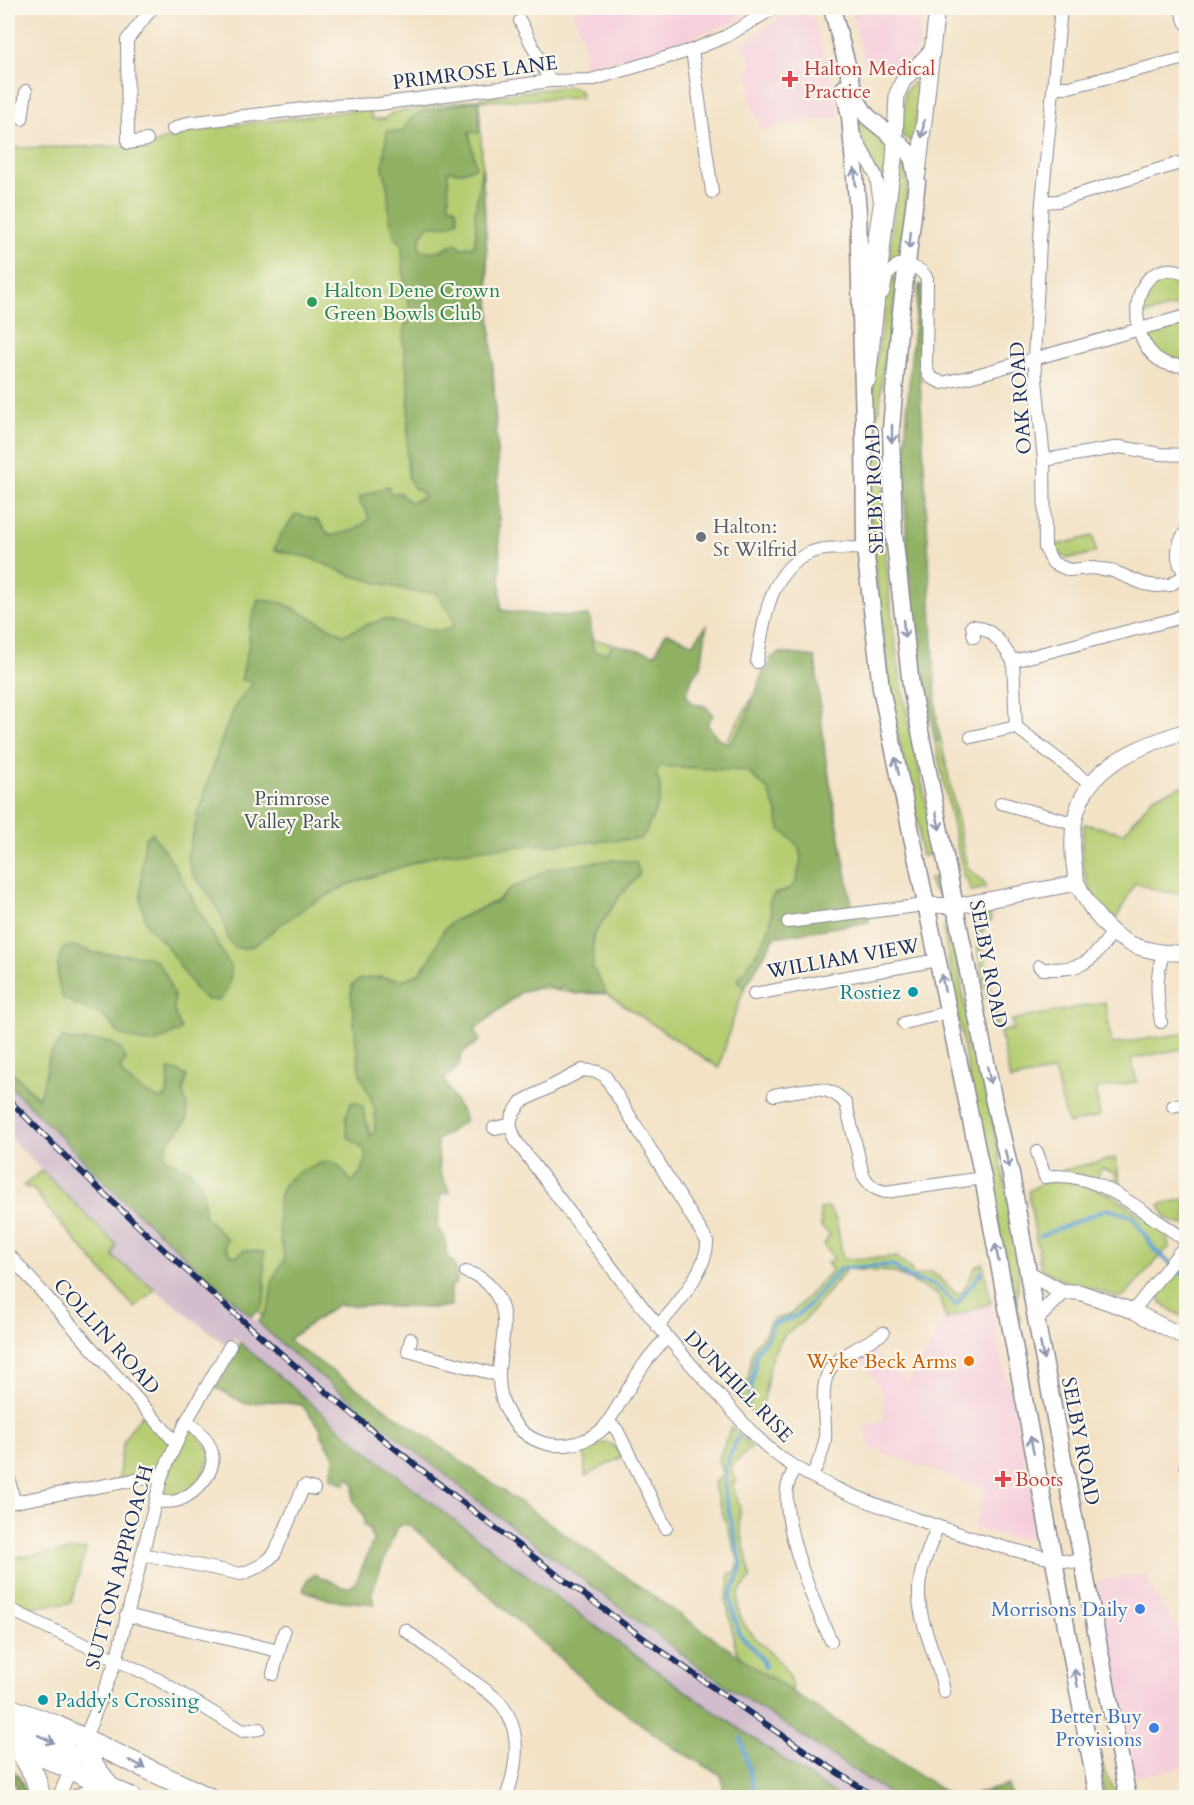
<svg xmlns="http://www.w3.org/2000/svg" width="1194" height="1805" font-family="Cardo,serif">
  <rect width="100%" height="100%" fill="#fbf7ec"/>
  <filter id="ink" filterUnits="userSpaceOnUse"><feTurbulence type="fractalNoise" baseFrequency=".0167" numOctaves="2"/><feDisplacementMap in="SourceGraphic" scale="12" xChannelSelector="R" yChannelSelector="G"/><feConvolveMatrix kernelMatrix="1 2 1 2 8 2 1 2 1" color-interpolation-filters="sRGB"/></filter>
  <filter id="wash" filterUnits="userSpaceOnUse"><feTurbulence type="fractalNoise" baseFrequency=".008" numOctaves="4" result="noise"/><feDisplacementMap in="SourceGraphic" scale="24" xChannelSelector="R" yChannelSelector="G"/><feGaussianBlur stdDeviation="1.35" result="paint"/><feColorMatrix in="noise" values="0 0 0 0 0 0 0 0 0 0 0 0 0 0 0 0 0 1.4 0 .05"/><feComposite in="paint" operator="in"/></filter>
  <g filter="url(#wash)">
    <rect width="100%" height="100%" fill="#f3e2c6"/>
    <!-- built -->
    <g fill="#f5cfdb">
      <path d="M573,8H756L731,24L634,56L583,67L585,47Z"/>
      <path d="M851,8H923L918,50L909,61L884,70L881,63L865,65Z"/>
      <path d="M794,11L806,13L814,21L828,66L840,117L796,123L761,131L748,91L753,88L745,69L753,65L740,42L751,38L788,12Z"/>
      <path d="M991,1303L1038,1521L1033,1536L1017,1539L974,1528L986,1489L870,1448L865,1426L884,1422L882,1390L858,1357L869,1350L908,1382L946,1319Z"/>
      <path d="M1147,1573L1149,1585L1179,1630L1186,1625V1736L1183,1746L1186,1767L1136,1777L1097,1581Z"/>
      <path d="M8,1776L16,1785L19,1797H8Z"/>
    </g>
    <!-- industrial -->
    <path fill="#d1bdcc" d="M8,1085L124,1201L290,1352L482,1504L602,1595L851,1770L894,1797H839L702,1704L622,1647L422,1495L233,1337L226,1344L224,1343L113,1257L116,1244L8,1136Z"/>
    <!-- green -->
    <g fill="#b6cd72" stroke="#687e68" stroke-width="1.5">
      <path d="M920,76L914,141L912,142L901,135L905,91Z"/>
      <path d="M571,86L580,90L581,98L479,101L497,449L501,618L672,658L701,760L715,759L780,653L815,657L825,755L852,906L787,916L744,989L732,1022L719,1068L607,994C596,993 584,994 573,993C551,991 543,984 521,992L428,1067L436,1308L337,1305L288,1340L8,1068V148L150,146L184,131L367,109L371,113L372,119H385L391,113C452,104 511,92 571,86Z"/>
      <path d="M863,122L891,145L886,170L880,180L855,125Z"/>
      <path d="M901,155C914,185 902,225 899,257L888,264Z"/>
      <path d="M894,276L897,285L882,375L880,408L876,418L872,414L874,373L890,280Z"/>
      <path d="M1162,276L1186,278V303L1141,316L1146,288Z"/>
      <path d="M1186,326V361L1161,357L1146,337Z"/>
      <path d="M872,443H875L884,458V527L888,584L896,651L906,708L937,854L922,856L919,841V828L892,710L870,527Z"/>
      <path d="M1093,536L1096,552C1080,556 1061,565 1053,546Z"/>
      <path d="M941,740L967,867L984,882L985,888L970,891L967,877L964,878L935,741Z"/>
      <path d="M1186,785V893L1165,892L1135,883L1115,921C1085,899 1078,860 1084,824L1124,833L1154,796Z"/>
      <path d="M940,876L943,891L940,896L932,888L929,879Z"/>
      <path d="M989,910L991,920L980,934L998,1024L995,1028L980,963L974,915Z"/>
      <path d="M945,922H947C955,939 957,958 960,976C966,1013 971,1055 986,1090L1020,1256L1017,1300L1020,1321L1018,1322L966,1061L944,933Z"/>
      <path d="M1105,1002L1112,1044L1186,1033V1048L1131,1059L1137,1082L1095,1089L1100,1116L1068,1124L1054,1071L1010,1080L1000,1032L1014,1029L1012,1020Z"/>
      <path d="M1115,1158L1122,1187L1114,1184L1117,1174L1101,1168L1097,1179L1064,1172L1063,1170Z"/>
      <path d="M42,1171L116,1244L113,1257L155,1289L135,1308L53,1215L34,1190L23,1186Z"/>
      <path d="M1057,1180C1079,1183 1105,1190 1124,1203C1139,1214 1152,1225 1168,1233L1167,1236L1169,1247L1122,1298L1061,1280L1041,1268L1028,1191L1045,1182Z"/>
      <path d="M1186,1199V1225C1172,1223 1163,1219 1160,1204Z"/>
      <path d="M828,1207L836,1219L843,1259L897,1257L911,1269L914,1276L931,1272L938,1276L956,1294L963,1292L976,1266L983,1263L991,1303L946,1319L940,1299L936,1294L894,1272L847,1269L804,1321L785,1334L772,1355L763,1403L755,1415L734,1393L748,1380L753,1347L766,1333L769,1323L774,1319L790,1315L832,1270L827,1263L834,1259L824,1244L830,1235L821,1227L820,1209Z"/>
      <path d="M1186,1259V1318C1179,1314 1171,1311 1165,1306C1146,1293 1177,1269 1186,1259Z"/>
      <path d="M147,1410L176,1443L187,1420L212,1454L194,1492L156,1502L162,1475L119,1483C120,1448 121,1435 147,1410Z"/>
      <path d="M731,1427L752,1447L730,1467L737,1481L732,1484L740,1507L739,1523L751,1577C748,1583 742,1587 739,1593C739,1594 738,1600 738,1602C736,1640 797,1657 791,1692C782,1686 745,1663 740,1656C731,1645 732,1615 725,1601L730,1585L729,1574L737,1571L738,1559L713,1483L724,1474L718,1461Z"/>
      <path d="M608,1443L616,1447L622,1457L585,1476V1451L599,1444Z"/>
      <path d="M86,1549L71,1603L30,1607L8,1600V1558Z"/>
      <path d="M1097,1755H1100L1104,1771L1119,1797H1105Z"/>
    </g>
    <!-- forest -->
    <g fill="#90b064" stroke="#567061" stroke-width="1.5">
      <path d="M479,100L480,133L469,132L476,167L462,172L448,171L449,205L456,208L458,220L451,225L428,226L420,239L419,249C432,254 443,251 456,243L462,248L474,246L476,233L475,212L482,166L497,449L501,610L541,615L590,616L593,651L607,653L613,644L655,654L666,632L693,644L707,624L701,667L693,676L686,695L693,704L705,706L713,715L707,724L717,737L729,745L744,723L763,672L768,670L770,658L780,653L815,657L825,755L852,906L866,905L869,922L774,937L744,989L737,980C749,965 770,936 771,917C772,913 770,907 769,903L774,894L785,891L795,885C802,855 808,849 780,830L777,812L768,790L747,771L660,766L656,775C668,795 652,816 644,835L640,839L491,848L437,855L347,885L311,904L280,925L255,945L244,949L234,947L228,939L224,922L214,901L193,875L187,857L199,809L224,733L236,705L253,682L241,680L249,644V628L258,599L283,603L344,635L363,626L384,619L437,631L451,629L455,622L436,592H415L390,586L350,575L310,558L274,550L279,537L296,514L317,520L330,536L355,530L369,519L366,510L360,504V497L388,486L390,493H400L409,502L415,501L423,497L421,491L414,488L408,477L407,457L409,390L403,340L405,325L412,320L404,281L402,246L394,235L389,214L388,191L383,166L387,131L402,132L411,118L419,113Z"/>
      <path d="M919,285H922L920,382L937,724L941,740L935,741C926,694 918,648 912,601C899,496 906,389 919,285Z"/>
      <path d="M152,833L172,862L231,968C230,983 229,990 219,1000H207L196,990L166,945L147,925L141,903V877L145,838Z"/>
      <path d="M611,860L636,862L640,874L620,896L593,936V968L607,994L589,992L575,994L563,985L558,991L545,984L521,992L474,1030L480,1041L463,1052L458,1067L444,1080L466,1120L437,1141L440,1172L450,1193H442L437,1227L445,1238L447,1256L455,1265L457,1282L451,1287V1306L436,1308L337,1305L288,1340L769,1677L953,1797H894L710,1675L482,1504L290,1352L258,1322C277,1301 266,1296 275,1275C277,1270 283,1264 284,1259C285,1252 281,1243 280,1236C274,1187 280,1176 328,1161L338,1165L352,1182C363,1174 367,1162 364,1149L347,1136L346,1116L351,1103L356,1102L363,1107C363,1119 370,1126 370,1137L375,1131V1109L359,1070L351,994L352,985L361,979L379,977L401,980L417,975L431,958L443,931L453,921L497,901L512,887L523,884L548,869Z"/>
      <path d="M73,946L95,953L145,956L156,960L166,975L174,997V1011L181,1030L155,1043L141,1042L118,1033L110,1022L97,1013L63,999C57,983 55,964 63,948Z"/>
      <path d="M63,1037C82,1048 116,1028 126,1060L120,1068C123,1081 147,1094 159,1099L167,1096L169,1069L177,1071L187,1076L183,1093L187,1106V1120C178,1133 162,1142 166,1159C198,1172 204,1179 204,1215L227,1239L225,1247L231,1255L237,1256L244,1250L264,1252L265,1294L263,1306L251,1316L124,1201L8,1084V1068L38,1098C45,1085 45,1072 49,1058C52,1051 58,1044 63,1037Z"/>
      <path d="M240,1343C301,1394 361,1448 424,1497C559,1602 697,1702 839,1797H725L721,1775L674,1748L601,1695L411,1526L403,1524L396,1529L371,1594L375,1604L330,1600L303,1590L307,1580L315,1574L342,1587H351L357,1580L373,1541L369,1529L364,1525V1516L353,1501L354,1484L348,1477L345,1484L331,1478L334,1457L321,1434V1429L302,1405L269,1401L246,1404L216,1388Z"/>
      <path d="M8,1768C20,1774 24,1785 26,1797H19L16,1785L8,1776Z"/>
      <path d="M1008,1785L1011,1797H966Z"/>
    </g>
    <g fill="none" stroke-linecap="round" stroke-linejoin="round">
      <!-- stream -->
      <g stroke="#5da0d1" stroke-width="4">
        <path d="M1041,1236L1107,1209L1132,1216L1155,1250L1186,1277"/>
        <path d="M749,1403L757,1350L768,1338L773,1324L795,1317L805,1309L841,1268L893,1265L909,1278L936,1285L956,1305L982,1272"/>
        <path d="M739,1435L725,1467V1496L742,1565L730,1598L738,1632L763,1660L765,1667"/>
        <path d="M741,1738L756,1798"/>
      </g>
    </g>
  </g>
  <g filter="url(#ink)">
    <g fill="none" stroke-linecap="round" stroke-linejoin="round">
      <!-- minor casing -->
      <g stroke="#878892" stroke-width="14">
        <g id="minor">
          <path d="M1061,8L1042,202L1034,359L1044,460L1045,548L1053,563L1069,570L1091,568L1110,570L1144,584L1157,586L1170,585L1184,576C1184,569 1180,568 1179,562C1176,552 1179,539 1186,532"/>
          <path d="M1180,8L1186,23"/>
          <path d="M520,21L550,81"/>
          <path d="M692,50L712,192"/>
          <path d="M1054,87H1069L1186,58"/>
          <path d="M8,109L23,110"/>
          <path d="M22,119L26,91"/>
          <path d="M173,129L188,123L328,106L379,104L550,81L591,80L692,50L725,37L769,11L780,8"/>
          <path d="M854,135L876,176L880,203L873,246L870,300"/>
          <path d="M147,140L128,143L127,40L152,8"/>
          <path d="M1042,202L1058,201L1186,161"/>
          <path d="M1186,273C1119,249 1123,375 1186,365"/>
          <path d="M883,293L887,275L898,265C909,265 922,268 927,279L926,368L930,377L942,383L973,376L1186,316"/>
          <path d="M1044,460L1120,447L1160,454L1186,455"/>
          <path d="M974,637L972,626C993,628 1002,644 1013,661"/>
          <path d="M757,662C764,622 768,572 809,553C825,546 848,549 865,548"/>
          <path d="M1016,727L1013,661L1175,619L1186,613"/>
          <path d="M971,737L1016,727L1090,784"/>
          <path d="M1001,803L1073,823"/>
          <path d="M788,922L925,905"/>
          <path d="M1039,966L1042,969C1081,970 1090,965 1112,933"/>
          <path d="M754,994L938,960"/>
          <path d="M1161,1022C1157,997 1155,978 1163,954"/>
          <path d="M904,1023L949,1012"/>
          <path d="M774,1095C799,1091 828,1080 846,1104L863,1175C869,1185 874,1189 885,1192L983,1178"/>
          <path d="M1173,1106L1186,1103"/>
          <path d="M510,1125L512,1116L521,1102L583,1070L598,1072L605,1076L707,1241C709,1265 675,1310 657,1326"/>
          <path d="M494,1128L510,1125L516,1141C581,1227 643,1314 717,1393C737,1416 759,1443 784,1460C817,1483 861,1499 899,1513C959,1534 1019,1556 1082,1563"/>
          <path d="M1037,1152L1045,1177C1086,1171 1120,1195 1152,1217C1164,1225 1175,1232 1186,1241"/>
          <path d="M8,1256L11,1257L176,1443"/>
          <path d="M466,1272C489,1277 504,1300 504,1323C504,1340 499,1357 499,1374C498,1405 515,1436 547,1444C568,1448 587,1442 603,1429C625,1399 639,1363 667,1338"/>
          <path d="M1133,1311L1186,1244"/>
          <path d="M411,1339L408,1351L498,1375"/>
          <path d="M608,1422L617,1430L666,1528"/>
          <path d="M1186,1464V1465"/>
          <path d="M795,1467C792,1474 788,1481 787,1489C783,1529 814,1604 831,1641"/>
          <path d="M8,1474L14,1502"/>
          <path d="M812,1476C818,1464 823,1453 825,1440C827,1417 816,1381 835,1363C848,1351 868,1343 883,1333"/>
          <path d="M156,1502C163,1501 173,1503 179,1500C196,1493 216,1473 212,1453C209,1439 197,1429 187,1420"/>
          <path d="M8,1503L162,1475"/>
          <path d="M937,1527C930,1547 920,1567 919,1589C917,1622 939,1658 944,1692"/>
          <path d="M142,1554L241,1574C255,1569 266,1564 275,1553L304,1486L314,1489"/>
          <path d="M13,1611L157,1679L243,1731L259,1729"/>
          <path d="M126,1615L279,1651"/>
          <path d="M405,1630C423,1643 439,1657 457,1670C471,1681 489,1690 501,1704C523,1732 517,1767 506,1798"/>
          <path d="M273,1674L284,1632"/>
          <path d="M58,1798L92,1721L116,1661L162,1475L187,1420L230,1346"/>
        </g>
      </g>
      <!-- tertiary casing -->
      <g stroke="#878892" stroke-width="17">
        <g id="tertiary">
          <path d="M918,174L937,8"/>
          <path d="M868,380L885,224L894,161L897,94L903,81L932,50"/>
          <path d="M1077,883C1058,786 1103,758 1186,731"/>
          <path d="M925,905L956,906L1077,883C1102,933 1129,955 1186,953"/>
          <path d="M1028,1273L1063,1292H1079L1133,1311L1186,1338"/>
          <path d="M1036,1319L1063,1292"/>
        </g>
      </g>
      <!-- secondary casing -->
      <g stroke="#878892" stroke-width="19">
        <g id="secondary">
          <path d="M832,8L856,99L867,116L895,139L912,156L917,182L900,320L891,429L894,535L911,686L994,1102L1011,1174L1036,1319L1128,1798"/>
          <path d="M844,88L850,117L858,212L864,425L865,548L881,688L983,1178L1098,1798"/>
        </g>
      </g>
      <!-- trunk casing -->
      <g stroke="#878892" stroke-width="22">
        <g id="trunk">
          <path d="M8,1708L55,1725L209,1798"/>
          <path d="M8,1722L59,1745L65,1750L69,1770"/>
          <path d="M84,1739C86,1758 96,1769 107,1783"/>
          <path d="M8,1740L132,1798"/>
          <path d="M17,1744L35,1777L41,1798"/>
          <path d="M80,1798L90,1795L100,1798"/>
        </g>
      </g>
      <!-- minor -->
      <use href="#minor" stroke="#fff" stroke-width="12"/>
      <!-- tertiary -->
      <use href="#tertiary" stroke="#fff" stroke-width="15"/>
      <!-- secondary -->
      <use href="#secondary" stroke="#fff" stroke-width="16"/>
      <!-- trunk -->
      <use href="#trunk" stroke="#fff" stroke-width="20"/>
      <!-- rail casing -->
      <g stroke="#1b2f5e" stroke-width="6">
        <path id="rail" d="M8,1099C268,1364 565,1594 876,1798"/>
      </g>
      <!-- rail -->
      <use href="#rail" stroke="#fbf7ec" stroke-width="4" stroke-dasharray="11" stroke-linecap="butt"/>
    </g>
    <!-- one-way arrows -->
    <defs><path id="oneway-shaft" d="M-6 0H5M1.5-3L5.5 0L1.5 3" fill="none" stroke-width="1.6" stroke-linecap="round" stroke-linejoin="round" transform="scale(1.5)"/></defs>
    <g stroke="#8d97ae">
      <use href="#oneway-shaft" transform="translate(923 129) rotate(97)"/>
      <use href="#oneway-shaft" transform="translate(855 177) rotate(-95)"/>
      <use href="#oneway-shaft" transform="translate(910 240) rotate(96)"/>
      <use href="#oneway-shaft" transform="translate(892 434) rotate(90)"/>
      <use href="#oneway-shaft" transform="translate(904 629) rotate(84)"/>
      <use href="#oneway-shaft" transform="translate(897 766) rotate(-102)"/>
      <use href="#oneway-shaft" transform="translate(938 821) rotate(78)"/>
      <use href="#oneway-shaft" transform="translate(943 983) rotate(-101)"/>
      <use href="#oneway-shaft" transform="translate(989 1075) rotate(79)"/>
      <use href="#oneway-shaft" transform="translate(1007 1159) rotate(77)"/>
      <use href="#oneway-shaft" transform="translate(997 1253) rotate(-100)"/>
      <use href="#oneway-shaft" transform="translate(1042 1351) rotate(79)"/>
      <use href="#oneway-shaft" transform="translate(1032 1445) rotate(-101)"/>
      <use href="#oneway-shaft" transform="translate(1076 1678) rotate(-101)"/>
      <use href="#oneway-shaft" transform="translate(46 1739) rotate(25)"/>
      <use href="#oneway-shaft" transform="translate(137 1764) rotate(25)"/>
    </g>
  </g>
  <!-- markers -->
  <g fill="#e0444e" stroke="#fbf7ec" stroke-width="2">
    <path d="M787 70h6v6h6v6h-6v6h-6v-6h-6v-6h6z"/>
    <path d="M1000 1470h6v6h6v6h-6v6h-6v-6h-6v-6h6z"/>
  </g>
  <circle fill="#2e9e5b" stroke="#fbf7ec" stroke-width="2" cx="312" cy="302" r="6"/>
  <circle fill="#6b7280" stroke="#fbf7ec" stroke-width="2" cx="701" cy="537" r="6"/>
  <g fill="#0f9aa8" stroke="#fbf7ec" stroke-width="2">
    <circle cx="913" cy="992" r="6"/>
    <circle cx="43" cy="1700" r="6"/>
  </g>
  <circle fill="#e8710a" stroke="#fbf7ec" stroke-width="2" cx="969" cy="1361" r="6"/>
  <g fill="#3f7fe0" stroke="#fbf7ec" stroke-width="2">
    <circle cx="1140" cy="1609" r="6"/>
    <circle cx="1154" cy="1728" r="6"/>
  </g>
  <g text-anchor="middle" stroke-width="4.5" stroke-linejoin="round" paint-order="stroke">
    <!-- health labels -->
    <g font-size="20" fill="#be3a42" stroke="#fbf7ec" text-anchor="start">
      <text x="804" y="75">Halton Medical<tspan x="804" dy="23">Practice</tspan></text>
      <text x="1015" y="1486">Boots</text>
    </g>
    <!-- street labels -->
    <g font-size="20" fill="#1b2f5e" stroke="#fbf7ec">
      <text transform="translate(475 72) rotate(-7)" y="7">PRIMROSE LANE</text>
      <text transform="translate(1020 398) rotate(-94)" y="7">OAK ROAD</text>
      <text transform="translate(874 489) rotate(-92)" y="7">SELBY ROAD</text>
      <text transform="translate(843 958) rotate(-10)" y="7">WILLIAM VIEW</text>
      <text transform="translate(989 964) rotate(79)" y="7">SELBY ROAD</text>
      <text transform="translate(107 1336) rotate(48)" y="7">COLLIN ROAD</text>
      <text transform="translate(739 1386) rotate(46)" y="7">DUNHILL RISE</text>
      <text transform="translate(1081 1441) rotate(79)" y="7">SELBY ROAD</text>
      <text transform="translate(119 1567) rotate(-75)" y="7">SUTTON APPROACH</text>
    </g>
    <!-- leisure labels -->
    <g font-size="20" fill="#27864d" stroke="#fbf7ec" text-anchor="start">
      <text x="324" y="297">Halton Dene Crown<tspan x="324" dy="23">Green Bowls Club</tspan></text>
    </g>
    <!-- worship labels -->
    <g font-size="20" fill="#5b616d" stroke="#fbf7ec" text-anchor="start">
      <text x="713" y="533">Halton:<tspan x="713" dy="23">St Wilfrid</tspan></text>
    </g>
    <!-- park labels -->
    <g font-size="20" fill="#425663" stroke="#fbf7ec">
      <text x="292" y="805">Primrose<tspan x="292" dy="23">Valley Park</tspan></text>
    </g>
    <!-- culture labels -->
    <g font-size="20" fill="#0d838f" stroke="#fbf7ec" text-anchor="end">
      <text x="901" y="999">Rostiez</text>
      <text x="55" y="1707" text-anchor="start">Paddy's Crossing</text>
    </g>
    <!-- food labels -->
    <g font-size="20" fill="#c56008" stroke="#fbf7ec" text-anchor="end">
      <text x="957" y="1368">Wyke Beck Arms</text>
    </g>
    <!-- shop labels -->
    <g font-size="20" fill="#366cbe" stroke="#fbf7ec" text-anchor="end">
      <text x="1128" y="1616">Morrisons Daily</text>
      <text x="1142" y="1723">Better Buy<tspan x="1142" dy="23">Provisions</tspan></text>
    </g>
  </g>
  <!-- margin -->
  <rect width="1194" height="1805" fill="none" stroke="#fbf7ec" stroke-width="30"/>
</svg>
